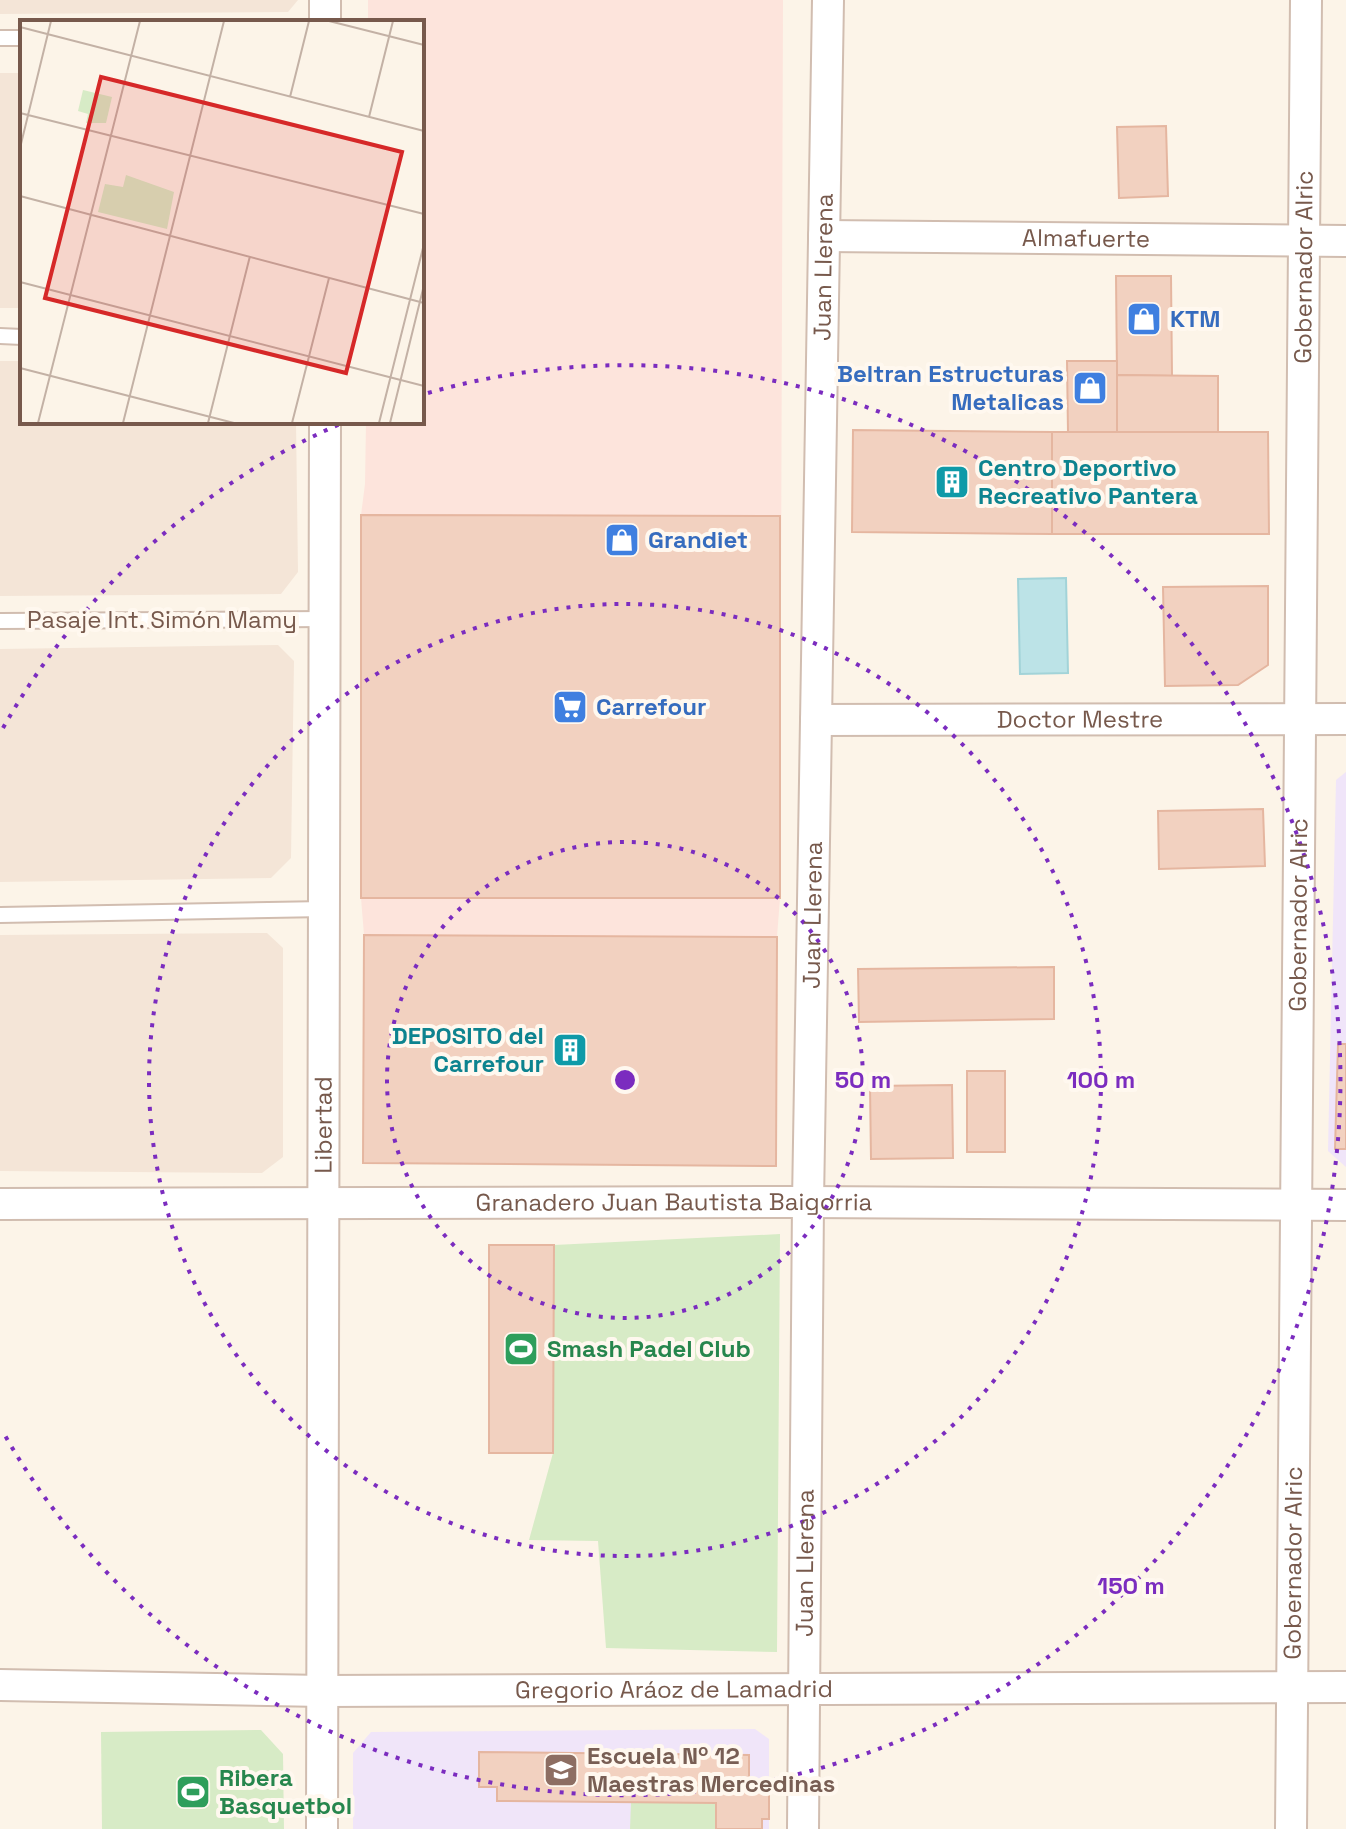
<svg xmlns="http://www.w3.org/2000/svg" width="1346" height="1829" font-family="'Space Grotesk',sans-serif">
  <rect width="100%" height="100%" fill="#fcf4e8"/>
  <!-- residential -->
  <g fill="#f4e5d7">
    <path d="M0,0H298L288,12L0,14Z"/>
    <rect x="0" y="73" width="22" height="235"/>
    <path d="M0,361H22V422H296L298,572L281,594L0,596Z"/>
    <path d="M278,645L294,661L291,858L271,878L0,882V649Z"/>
    <path d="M267,933L283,948V1157L262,1173L0,1171V935Z"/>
  </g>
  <!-- commercial -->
  <path fill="#fde4dc" d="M368,0H783L780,898L777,937L776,1166L363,1163L364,935L361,898V515L365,484L366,422H422V22H368Z"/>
  <!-- education -->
  <g fill="#f0e5f9">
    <path d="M1346,772V1167L1328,1151L1336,780Z"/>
    <path d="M755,1729L769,1739V1829H353V1753L371,1732Z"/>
  </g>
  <!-- green -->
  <g fill="#d7ebc6">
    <path d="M780,1234L777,1652L606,1648L598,1541L529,1540L553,1453L554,1245Z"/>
    <path d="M261,1730L283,1754L284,1829H102L101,1732Z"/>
    <path d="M631,1802L716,1803V1829H630Z"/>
  </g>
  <!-- water -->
  <path fill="#bce3e7" stroke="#a2d3d8" stroke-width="2" d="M1066,578L1068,673L1020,674L1018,579Z"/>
  <!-- building -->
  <g fill="#f2d1c0" stroke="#e5b6a0" stroke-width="2">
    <path d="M1166,126L1168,196L1119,198L1117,127Z"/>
    <path d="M1116,276H1171L1172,376L1117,375Z"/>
    <path d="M1067,361H1117V432H1068Z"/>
    <path d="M1117,375L1218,376V432H1117Z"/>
    <path d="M853,430L1052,432V534L852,532Z"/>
    <path d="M1052,432H1268L1269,534H1052Z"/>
    <path d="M361,515L780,516V898H361Z"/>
    <path d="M1268,586V665L1238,685L1165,686L1163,587Z"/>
    <path d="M1263,809L1265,866L1159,869L1158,811Z"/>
    <path d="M364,935L777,937L776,1166L363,1163Z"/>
    <path d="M1054,967V1019L859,1022L858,969Z"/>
    <path d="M1338,1044H1346V1149H1335Z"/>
    <rect x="967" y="1071" width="38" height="81"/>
    <path d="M952,1085L953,1158L871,1159L870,1086Z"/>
    <path d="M489,1245H554L553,1453H489Z"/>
    <path d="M479,1752L749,1755V1787L769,1788V1819H762V1829H716V1803L497,1801V1787H479Z"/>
  </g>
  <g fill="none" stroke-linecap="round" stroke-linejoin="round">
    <!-- service casing -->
    <g stroke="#d1bdb0" stroke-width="18">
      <g id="service">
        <path d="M0,38H22"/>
        <path d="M0,336L22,337"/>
        <path d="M0,621L325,619"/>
        <path d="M0,915L325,909"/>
      </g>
    </g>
    <!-- minor casing -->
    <g stroke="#d1bdb0" stroke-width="34">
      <g id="minor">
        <path d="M325,22V0"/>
        <path id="s1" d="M824,236L1346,241"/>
        <path id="s2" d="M816,720L1346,719"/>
        <path id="s3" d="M0,1204L808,1202L1346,1205"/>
        <path id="s4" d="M0,1685L323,1691L1346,1687"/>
        <path id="s5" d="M322,1829L325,422"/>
        <path id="s6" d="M803,1829L808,1202L828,0"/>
        <path id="s7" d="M1291,1829L1306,0"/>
      </g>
    </g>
    <!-- service -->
    <use href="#service" stroke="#fff" stroke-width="14"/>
    <!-- minor -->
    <use href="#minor" stroke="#fff" stroke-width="30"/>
  </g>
  <!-- distance rings -->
  <g fill="none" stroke="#7b2cbf" stroke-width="4" stroke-dasharray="4 8">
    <circle cx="625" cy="1080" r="238"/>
    <circle cx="625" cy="1080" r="476"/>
    <path d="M3 728A715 715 0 0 1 340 424M428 393A715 715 0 1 1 3 1432"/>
  </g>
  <!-- icons -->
  <defs>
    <g id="shop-square" transform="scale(1.8)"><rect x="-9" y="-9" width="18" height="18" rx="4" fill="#3f7fe0" stroke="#fff8ef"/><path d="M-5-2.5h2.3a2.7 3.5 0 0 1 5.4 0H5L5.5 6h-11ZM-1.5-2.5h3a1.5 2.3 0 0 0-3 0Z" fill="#fff"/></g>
    <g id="building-square" transform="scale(1.8)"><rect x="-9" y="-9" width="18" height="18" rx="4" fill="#0f9aa8" stroke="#fff8ef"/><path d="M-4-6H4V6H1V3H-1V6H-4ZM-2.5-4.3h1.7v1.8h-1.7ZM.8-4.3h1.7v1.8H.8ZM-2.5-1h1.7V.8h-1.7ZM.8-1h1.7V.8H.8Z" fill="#fff"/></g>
    <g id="supermarket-square" transform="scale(1.8)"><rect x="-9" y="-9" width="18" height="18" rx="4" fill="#3f7fe0" stroke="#fff8ef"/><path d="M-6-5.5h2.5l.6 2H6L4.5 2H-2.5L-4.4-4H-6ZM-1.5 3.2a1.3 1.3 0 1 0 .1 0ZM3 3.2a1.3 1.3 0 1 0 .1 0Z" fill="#fff"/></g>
    <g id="stadium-square" transform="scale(1.8)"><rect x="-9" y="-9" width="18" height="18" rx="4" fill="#2e9e5b" stroke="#fff8ef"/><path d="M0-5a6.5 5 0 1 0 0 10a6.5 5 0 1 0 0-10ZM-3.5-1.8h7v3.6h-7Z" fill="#fff"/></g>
    <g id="school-square" transform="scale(1.8)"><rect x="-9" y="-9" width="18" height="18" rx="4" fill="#8d6e63" stroke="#fff8ef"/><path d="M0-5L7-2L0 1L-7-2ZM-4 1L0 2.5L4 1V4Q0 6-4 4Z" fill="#fff"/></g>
  </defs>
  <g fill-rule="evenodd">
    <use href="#shop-square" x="1144" y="319"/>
    <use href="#shop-square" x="1090" y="388"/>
    <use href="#building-square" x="952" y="482"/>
    <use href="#shop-square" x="622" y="540"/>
    <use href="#supermarket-square" x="570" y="707"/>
    <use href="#building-square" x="570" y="1050"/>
    <use href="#stadium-square" x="521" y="1349"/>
    <use href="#school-square" x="561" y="1770"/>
    <use href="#stadium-square" x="193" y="1792"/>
  </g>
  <g text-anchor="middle" stroke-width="8" stroke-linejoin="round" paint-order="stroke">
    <!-- street labels -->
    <g font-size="24" fill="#77594c" stroke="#fff8ef">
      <text dy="8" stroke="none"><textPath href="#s1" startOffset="262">Almafuerte</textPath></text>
      <text dy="8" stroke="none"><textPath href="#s6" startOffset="1562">Juan Llerena</textPath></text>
      <text dy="8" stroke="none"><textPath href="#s7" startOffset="1562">Gobernador Alric</textPath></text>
      <text x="162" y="628">Pasaje Int. Simón Mamy</text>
      <text dy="8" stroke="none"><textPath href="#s2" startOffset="264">Doctor Mestre</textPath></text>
      <text dy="8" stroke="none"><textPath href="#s6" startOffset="914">Juan Llerena</textPath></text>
      <text dy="8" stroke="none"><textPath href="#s7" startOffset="914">Gobernador Alric</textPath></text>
      <text dy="8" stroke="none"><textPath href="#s5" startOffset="704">Libertad</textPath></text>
      <text dy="8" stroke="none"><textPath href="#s3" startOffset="674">Granadero Juan Bautista Baigorria</textPath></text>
      <text dy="8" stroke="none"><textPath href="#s6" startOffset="266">Juan Llerena</textPath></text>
      <text dy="8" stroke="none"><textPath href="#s7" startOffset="266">Gobernador Alric</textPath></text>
      <text dy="8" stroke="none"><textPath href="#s4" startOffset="674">Gregorio Aráoz de Lamadrid</textPath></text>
    </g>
    <!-- shop labels -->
    <g font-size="24" font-weight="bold" fill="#366cbe" stroke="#fff8ef" text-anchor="start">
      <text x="1170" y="327">KTM</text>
      <text x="1064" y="382" text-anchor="end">Beltran Estructuras<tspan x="1064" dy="28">Metalicas</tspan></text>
      <text x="648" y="548">Grandiet</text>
      <text x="596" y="715">Carrefour</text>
    </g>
    <!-- culture labels -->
    <g font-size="24" font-weight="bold" fill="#0d838f" stroke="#fff8ef" text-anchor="start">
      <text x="978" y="476">Centro Deportivo<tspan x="978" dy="28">Recreativo Pantera</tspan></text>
      <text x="544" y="1044" text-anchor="end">DEPOSITO del<tspan x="544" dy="28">Carrefour</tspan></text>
    </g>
    <!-- leisure labels -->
    <g font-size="24" font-weight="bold" fill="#27864d" stroke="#fff8ef" text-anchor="start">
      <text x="547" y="1357">Smash Padel Club</text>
      <text x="219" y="1786">Ribera<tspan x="219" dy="28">Basquetbol</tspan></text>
    </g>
    <!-- education labels -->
    <g font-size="24" font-weight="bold" fill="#785e54" stroke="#fff8ef" text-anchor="start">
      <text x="587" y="1764">Escuela Nº 12<tspan x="587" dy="28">Maestras Mercedinas</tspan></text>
    </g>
  </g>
  <!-- overview -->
  <g transform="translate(20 20)">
    <rect width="404" height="404" fill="#fcf4e8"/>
    <path d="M63,70L92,77L86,103H66L68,94L58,91ZM106,155L154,172L147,209L78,192L85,164L103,167Z" fill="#d7ebc6"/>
    <path fill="none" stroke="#c3b1a5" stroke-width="2" d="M309,1L404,25M0,7L404,111M270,77L289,1M0,93L404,194M349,97L373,1M0,128L31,1M0,176L404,283M0,262L404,366M0,348L214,403M18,403L120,1M103,403L204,1M188,403L230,236M272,403L309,258M359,403L404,224M370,403L404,265"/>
    <path fill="#d62828" fill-opacity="0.15" stroke="#d62828" stroke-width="4" d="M81,57L382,132L326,353L25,278Z"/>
    <rect width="404" height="404" fill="none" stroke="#77594c" stroke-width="4"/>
  </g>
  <circle cx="625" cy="1080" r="12" fill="#7b2cbf" stroke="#fff8ef" stroke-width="4"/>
  <g font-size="24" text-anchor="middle" font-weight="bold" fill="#7b2cbf" stroke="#fff8ef" stroke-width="8" stroke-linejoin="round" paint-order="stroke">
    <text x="863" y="1088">50 m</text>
    <text x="1101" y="1088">100 m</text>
    <text x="1131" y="1594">150 m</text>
  </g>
</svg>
